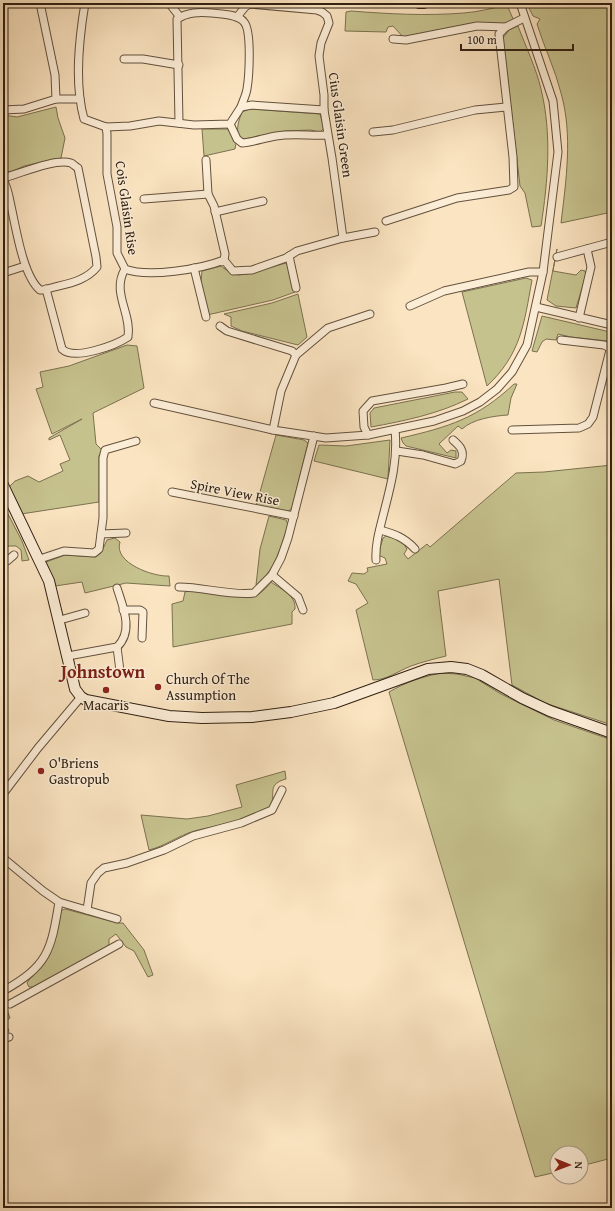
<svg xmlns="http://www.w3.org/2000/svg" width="615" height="1211" font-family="'Gentium Book Plus',serif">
  <rect width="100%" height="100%" fill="#fbe4c1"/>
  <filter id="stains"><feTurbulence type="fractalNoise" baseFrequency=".005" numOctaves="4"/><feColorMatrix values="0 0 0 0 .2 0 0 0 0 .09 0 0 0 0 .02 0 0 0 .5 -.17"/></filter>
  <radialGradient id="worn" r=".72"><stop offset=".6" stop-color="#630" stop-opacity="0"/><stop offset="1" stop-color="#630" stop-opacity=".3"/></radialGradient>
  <!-- green -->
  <g fill="#c6c28e" stroke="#7b7150">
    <path d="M535,3H612V212L561,223C566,181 573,135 561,93C555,69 544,47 537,24L540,19L533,16L529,8Z"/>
    <path d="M507,5L514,21L505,24H468L403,37L393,26L388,27L386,32L345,31L346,12L351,11C389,14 426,16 464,13C478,12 493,8 507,5Z"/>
    <path d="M518,26C526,47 536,68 541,89C552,134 548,181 541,226L532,227L525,193L520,186L503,38L509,30Z"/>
    <path d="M56,107L58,118L65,138L61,158L24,166L11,172L5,171L3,115L17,117Z"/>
    <path d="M250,109L320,114L324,128L320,132L310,130L285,131L244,139C233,135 239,120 242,112Z"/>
    <path d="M202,129H228L236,143L235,149L204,156Z"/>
    <path d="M557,249L553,271L576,275L581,270L585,271L586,275L576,308L556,306L547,300Z"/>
    <path d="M286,263L288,266L295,292L273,300L207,315L201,282L202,271L221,266L232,274L239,275L247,274Z"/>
    <path d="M526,278L532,280C524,324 521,354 487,386L462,292Z"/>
    <path d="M298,294L307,337L298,345L242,331L231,326V317L224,314L272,303Z"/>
    <path d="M542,316L606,331L609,334L607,341L571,337L558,334L556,340L546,339L542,342L537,352L532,351Z"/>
    <path d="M127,345L137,346L144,388L93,413L96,444L102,450L99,456V502L21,514L8,488L15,481L28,476L39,482L63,471L60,464L70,460L60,435L49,440V438L82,419L52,434L36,389L43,387L40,372L69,366Z"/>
    <path d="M514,384H517L511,398L508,415C493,416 473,419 462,429L458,426L439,444L447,453L451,450L456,451V458L406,446L403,443L401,438C449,427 478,418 514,384Z"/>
    <path d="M455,392H462L468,399C438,414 404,421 371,427L370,413L374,408Z"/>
    <path d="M276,435L304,440L308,443L292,508L287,512L256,506Z"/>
    <path d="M390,440L388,479L314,461L319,445L346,446Z"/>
    <path d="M612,465V725L545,703L512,685L499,579L438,591L446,656C434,659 422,662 411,666C398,671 387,680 373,680L356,610L368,603L356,584L348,581L352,573L364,574L368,571L367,568L387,564L385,558L378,555L383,538L386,536L402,541L407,549L404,554L408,559L427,544L430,547L516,473L544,472Z"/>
    <path d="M3,512L8,514L22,541L29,560L22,561L21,550L16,546H8L3,554Z"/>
    <path d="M269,516L286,520L288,525C281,546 275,571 256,585L260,549Z"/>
    <path d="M115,538L120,542C113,563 154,577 169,576L170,586L126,583L85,593L82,582L55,586L46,562L65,555L96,557L101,553L107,540Z"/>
    <path d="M271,582C282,590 296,595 295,609L292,612V624L173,647L172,604L183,601L185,592L193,590C205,591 245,599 254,596C261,594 266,588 271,582Z"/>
    <path d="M441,673L457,674L475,678L501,694L554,720L612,740L609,810L612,812V1158L581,1166V1153H557V1172L535,1177L389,692C406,682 422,677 441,673Z"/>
    <path d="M285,771L286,779C263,785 280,798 267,809C253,820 213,826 194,831C178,836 165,846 149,850L141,815L187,819L208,816L242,807L236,785Z"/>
    <path d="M65,909L118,923H123L144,950L153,975L148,977L134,951L126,947L116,934L109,939V944L106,948L33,987H29L27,983C31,975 39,970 44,963C55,948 57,930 60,911Z"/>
    <path d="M3,999L10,1018L5,1022L9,1031L3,1033Z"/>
  </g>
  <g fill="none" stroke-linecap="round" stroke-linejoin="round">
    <!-- street casing -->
    <g stroke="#63513d" stroke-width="9">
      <g id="street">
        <path d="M40,3L55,75L56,99"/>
        <path d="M85,3C79,39 74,83 84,119L106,127L130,126L159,121L194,125L230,124L241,107L252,105L324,110"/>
        <path d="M169,3L180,17"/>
        <path d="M237,17L245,7L250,4L317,10L322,12L327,16L329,23L321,43L319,56L324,95V110L332,158L343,238"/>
        <path d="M393,39L406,40L477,26L506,27"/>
        <path d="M124,59H143L179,65"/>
        <path d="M3,110L24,109L56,99H80"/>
        <path d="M179,123L177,19C188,12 199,12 212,13C221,14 238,14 244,22C252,31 249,77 247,89C246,95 243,101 241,107"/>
        <path d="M230,124L237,139L242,143C254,142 264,138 276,136C294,133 310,136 327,135"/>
        <path d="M106,127L107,134V174L117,227V253L125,269C148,278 201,269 224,260L233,271L252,270L286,258L297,251L343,238L375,232"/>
        <path d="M373,132L393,130L475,110L506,107"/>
        <path d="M206,160L208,194L214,206L225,254L224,260"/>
        <path d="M3,178C19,174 55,158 71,163C73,164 76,167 78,168L96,257L97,267C84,283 63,284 44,290H40C23,276 16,228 11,206C9,197 8,187 3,180"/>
        <path d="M144,199L208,194"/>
        <path d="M215,212L263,201"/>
        <path d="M386,221L457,198L509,190L514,187L513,157L499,34L506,27L524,18"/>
        <path d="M289,256L296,288"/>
        <path d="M557,257L612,242"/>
        <path d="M194,268L206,317"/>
        <path d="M3,273L25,266"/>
        <path d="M46,289L62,349C74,361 116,345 128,337C132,314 111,292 125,269"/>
        <path d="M410,306L444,291L529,272H543"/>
        <path d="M536,307L612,325"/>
        <path d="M370,314L328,328L296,355L281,391L273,430L326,438L368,435L364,427L363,411L372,401L446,388L463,384"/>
        <path d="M579,318L591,267L587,249"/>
        <path d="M220,326L227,331L292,351L296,355"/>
        <path d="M561,340L604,345L610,348"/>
        <path d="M154,403L273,430"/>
        <path d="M512,430L579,428L588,424L593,417L612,342"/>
        <path d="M368,435L434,421L463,411L480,402L497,389L512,372L527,345L543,272L558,152L553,101L520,3"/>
        <path d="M397,451L423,455L455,464L461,461C465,451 460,446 453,440"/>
        <path d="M172,492L294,516"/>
        <path d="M380,530C395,534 405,538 415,549"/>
        <path d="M101,534L126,533"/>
        <path d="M40,559L64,551L94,553L99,549L103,518V458L105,450L136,441"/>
        <path d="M3,560L7,561L14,555"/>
        <path d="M376,560C375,544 380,528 384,512C391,485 398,459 395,430"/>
        <path d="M272,575L298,597L303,610"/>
        <path d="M179,587C204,587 230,596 254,593L272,575L281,558L288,538L314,436"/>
        <path d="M123,610H140L143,612L142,638"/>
        <path d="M60,620L85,613"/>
        <path d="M117,647L120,671"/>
        <path d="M68,656L117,647C134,631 123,607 117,588"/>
        <path d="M3,794L38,748L81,697"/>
        <path d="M3,858L43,891L59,902L117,919"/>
        <path d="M87,910L91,883L98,873L104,868L127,863L164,850L193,836L241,823L272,810L282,790"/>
        <path d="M3,991C48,966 51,951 59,902"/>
        <path d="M10,1004L119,944"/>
        <path d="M3,1039L9,1037"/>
      </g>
    </g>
    <!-- secondary casing -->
    <g stroke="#302011" stroke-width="12">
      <g id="secondary">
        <path d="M419,3H424"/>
        <path d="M3,485L49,581L75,689L81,697L86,700L169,716L202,718L252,717L291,712L334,703L428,669L451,667L467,669L482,675L522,698L550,711L612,733"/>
      </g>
    </g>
    <!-- street -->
    <use href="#street" stroke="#fcedd7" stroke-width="7"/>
    <!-- secondary -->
    <use href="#secondary" stroke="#fcedd7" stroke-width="10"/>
  </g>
  <!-- markers -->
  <g fill="#8f2418" stroke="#fcedd7" stroke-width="1.5">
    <circle cx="158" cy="687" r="4"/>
    <circle cx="106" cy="690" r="4"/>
    <circle cx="41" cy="771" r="4"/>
  </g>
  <g text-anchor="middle" stroke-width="3" stroke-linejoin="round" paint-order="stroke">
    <!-- street labels -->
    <g font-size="14" fill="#302011" stroke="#fcedd7">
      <text transform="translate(341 125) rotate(82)" y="5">Cius Glaisin Green</text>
      <text transform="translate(127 208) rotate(82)" y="5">Cois Glaisin Rise</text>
      <text transform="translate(235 492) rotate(11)" y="5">Spire View Rise</text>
    </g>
    <!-- poi labels -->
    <g font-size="14" fill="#302011" stroke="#fcedd7" text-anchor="start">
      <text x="166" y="684">Church Of The<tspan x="166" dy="16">Assumption</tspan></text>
      <text x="106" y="710" text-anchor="middle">Macaris</text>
      <text x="49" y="768">O'Briens<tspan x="49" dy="16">Gastropub</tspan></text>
    </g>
    <!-- district labels -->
    <g font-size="18" font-weight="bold" fill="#7a1f14" stroke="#fcedd7">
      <text x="103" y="678">Johnstown</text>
    </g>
  </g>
  <!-- margin -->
  <rect width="615" height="1211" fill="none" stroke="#fbe4c1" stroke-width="16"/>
  <rect x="4" y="4" width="607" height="1203" fill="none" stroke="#302011" stroke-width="2"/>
  <rect x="8" y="8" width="599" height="1195" fill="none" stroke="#302011"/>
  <!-- north arrow -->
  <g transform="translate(569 1165) rotate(91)"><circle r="19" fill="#fcedd7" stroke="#aa9b88"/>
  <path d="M0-3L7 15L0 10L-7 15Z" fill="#8f2418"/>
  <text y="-6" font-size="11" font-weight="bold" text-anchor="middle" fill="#302011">N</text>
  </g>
  <!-- scale -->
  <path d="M461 44v6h112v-6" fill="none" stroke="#302011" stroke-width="2"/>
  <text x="467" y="44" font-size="12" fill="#302011" stroke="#fcedd7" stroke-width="3" paint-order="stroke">100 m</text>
  <rect width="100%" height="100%" filter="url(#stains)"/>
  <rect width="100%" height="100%" fill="url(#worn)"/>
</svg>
